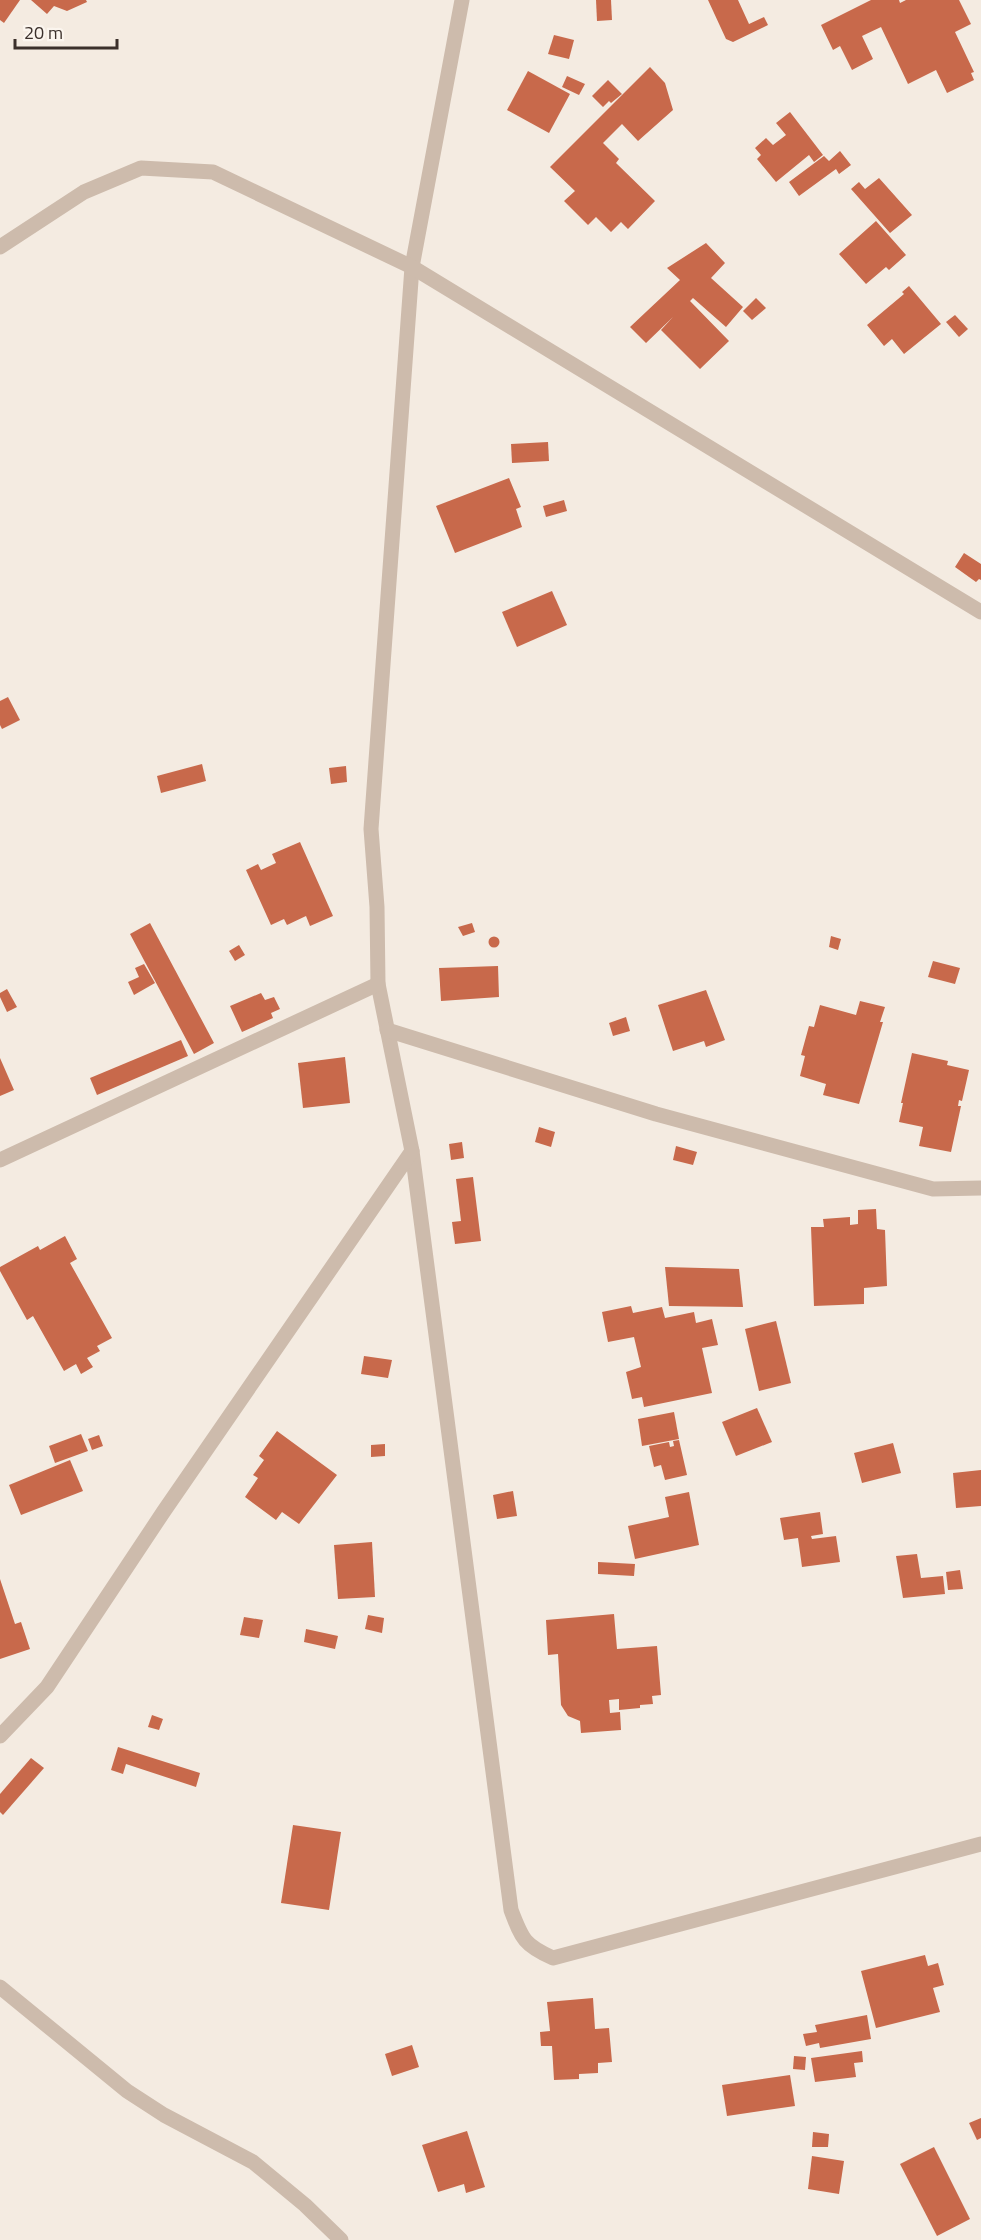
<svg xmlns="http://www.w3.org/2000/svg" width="981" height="2240" font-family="'Titillium Web',sans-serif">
  <rect width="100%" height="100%" fill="#f4ebe1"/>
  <!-- building -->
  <g fill="#c8694b">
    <path d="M0,0H20L4,23L0,20Z"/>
    <path d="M31,0H86L87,2L67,11L54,6L47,14Z"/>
    <path d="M596,0H611L612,20L597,21Z"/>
    <path d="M708,0H738L749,24L764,17L768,25L733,42L726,39Z"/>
    <path d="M871,0H899L900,3L906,0H959L971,24L955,32L974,72L971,73L974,80L947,93L936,70L908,84L881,27L862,36L873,59L852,70L840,46L833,50L821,25Z"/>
    <path d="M554,35L574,40L569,59L548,54Z"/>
    <path d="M650,67L665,83L673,110L638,141L622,124L603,143L619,159L616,163L655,201L628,229L621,222L611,232L596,217L588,225L564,201L575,191L550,167Z"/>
    <path d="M528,71L570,94L549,133L507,110Z"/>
    <path d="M567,76L585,84L579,95L562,87Z"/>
    <path d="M608,80L622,94L611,103L609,101L603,107L592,96Z"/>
    <path d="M790,112L823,155L814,162L809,155L776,182L757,159L761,155L755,148L766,138L773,145L786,135L776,123Z"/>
    <path d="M840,151L851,165L839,174L836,169L799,196L789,182L824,156L829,161Z"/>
    <path d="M879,178L912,215L890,233L851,189L859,182L865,189Z"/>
    <path d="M876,221L906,255L889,270L886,267L866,284L839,254Z"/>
    <path d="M706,243L725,263L711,278L743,307L726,327L693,298L690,301L729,341L700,369L661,330L673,317L646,343L630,327L680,280L667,268Z"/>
    <path d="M909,286L941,324L904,354L892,339L884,346L867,325L904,294L902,292Z"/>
    <path d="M756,298L766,308L752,320L743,311Z"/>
    <path d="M955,315L968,329L959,337L946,322Z"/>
    <path d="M548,442L549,461L512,463L511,444Z"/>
    <path d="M509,478L521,507L516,509L522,527L455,553L436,506Z"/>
    <path d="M564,500L567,511L546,517L543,506Z"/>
    <path d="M964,553L981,564V580L979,579L976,582L955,567Z"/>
    <path d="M552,591L567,625L517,647L502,612Z"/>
    <path d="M8,697L20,720L2,729L0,725V701Z"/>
    <path d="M202,764L206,781L161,793L157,776Z"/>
    <path d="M346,766L347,782L331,784L329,768Z"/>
    <path d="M300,842L333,916L310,926L306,916L287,925L284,919L271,925L246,870L258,864L261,870L276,863L272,854Z"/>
    <path d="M150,923L214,1043L194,1054L130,934Z"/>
    <path d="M472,923L475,932L463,936L458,927Z"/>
    <path d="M831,936L841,939L838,950L829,947Z"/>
    <circle cx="494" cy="942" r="5.5"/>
    <path d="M239,945L245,955L235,961L229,951Z"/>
    <path d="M933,961L960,968L955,984L928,977Z"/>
    <path d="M144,964L155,983L134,995L128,982L139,977L135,968Z"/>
    <path d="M498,966L499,997L441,1001L439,968Z"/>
    <path d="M7,989L17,1007L7,1012L0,997V993Z"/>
    <path d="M706,990L725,1040L706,1047L704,1041L673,1051L658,1005Z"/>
    <path d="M261,993L265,1000L274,997L280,1009L271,1013L273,1018L242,1032L230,1006Z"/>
    <path d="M860,1001L885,1007L880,1022H883L859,1104L823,1095L826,1084L800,1076L805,1056L801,1055L809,1026L814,1027L820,1005L856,1015Z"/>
    <path d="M626,1017L630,1031L613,1036L609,1023Z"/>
    <path d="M181,1040L188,1056L97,1095L90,1078Z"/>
    <path d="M912,1053L948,1061L947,1065L969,1070L962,1101L959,1100L958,1106H961L951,1152L919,1146L923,1127L899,1122L903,1103H901Z"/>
    <path d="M345,1057L350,1103L303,1108L298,1063Z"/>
    <path d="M0,1058L14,1090L0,1096Z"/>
    <path d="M539,1127L555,1132L551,1147L535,1142Z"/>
    <path d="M462,1142L464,1158L451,1160L449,1144Z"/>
    <path d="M676,1146L697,1152L693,1165L673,1160Z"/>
    <path d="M473,1177L481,1241L455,1244L452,1222L461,1221L456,1179Z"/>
    <path d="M876,1209L877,1229L885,1230L887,1286L864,1288V1304L814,1306L811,1227H824L823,1219L850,1217V1225L858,1224V1210Z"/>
    <path d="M65,1236L77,1259L70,1263L112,1338L97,1346L100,1351L87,1358L93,1367L81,1374L76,1364L64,1371L33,1316L27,1320L0,1271V1267L38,1246L40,1250Z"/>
    <path d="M665,1267L739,1269L743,1307L669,1306Z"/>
    <path d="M631,1306L633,1313L662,1307L665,1318L694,1312L696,1323L712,1319L718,1345L702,1348L712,1393L644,1407L642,1397L632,1399L626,1372L641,1367L634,1337L608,1342L602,1312Z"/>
    <path d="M776,1321L791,1383L759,1391L745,1329Z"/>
    <path d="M364,1356L392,1360L388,1378L361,1374Z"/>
    <path d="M757,1408L772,1442L736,1456L722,1422Z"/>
    <path d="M674,1412L679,1439L642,1446L638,1419Z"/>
    <path d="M277,1431L337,1475L299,1524L282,1512L276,1520L245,1497L258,1478L253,1475L264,1460L259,1456Z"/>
    <path d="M81,1434L88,1451L55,1463L49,1446Z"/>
    <path d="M99,1435L103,1446L92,1450L88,1439Z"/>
    <path d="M679,1440L687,1475L665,1480L661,1465L654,1467L649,1446L669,1442L670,1447L674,1446L673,1441Z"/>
    <path d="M893,1443L901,1473L862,1483L854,1453Z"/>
    <path d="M385,1444V1456L371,1457V1445Z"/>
    <path d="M70,1460L83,1491L21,1515L9,1485Z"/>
    <path d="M981,1470V1506L956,1508L953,1473Z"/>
    <path d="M513,1491L517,1516L497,1519L493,1495Z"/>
    <path d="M689,1492L699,1545L635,1559L628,1526L669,1517L665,1497Z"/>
    <path d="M820,1512L823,1534L811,1536L812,1539L836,1536L840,1562L802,1567L798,1538L784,1540L780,1518Z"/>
    <path d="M372,1542L375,1597L338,1599L334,1545Z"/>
    <path d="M917,1554L921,1578L943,1576L945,1594L903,1598L896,1556Z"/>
    <path d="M598,1562L635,1564L634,1576L598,1574Z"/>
    <path d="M960,1570L963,1589L948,1590L946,1572Z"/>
    <path d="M0,1579L15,1624L21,1622L30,1649L0,1659Z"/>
    <path d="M614,1614L617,1649L657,1646L661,1695L652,1696L653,1704L640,1705V1708L619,1710V1699L609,1700L610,1713L620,1712L621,1730L581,1733L580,1721L568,1716L561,1705L558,1654L548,1655L546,1620Z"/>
    <path d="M368,1615L384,1618L382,1633L365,1629Z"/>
    <path d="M244,1617L263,1620L259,1638L240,1635Z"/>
    <path d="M306,1629L338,1636L335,1649L304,1642Z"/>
    <path d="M152,1715L163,1719L159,1730L148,1727Z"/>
    <path d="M118,1747L200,1773L196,1787L126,1764L123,1774L111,1770Z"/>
    <path d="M31,1758L44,1768L3,1815L0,1812V1794Z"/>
    <path d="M293,1825L341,1832L329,1910L281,1903Z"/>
    <path d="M925,1955L928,1966L938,1963L944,1985L933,1988L940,2012L876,2028L861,1971Z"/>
    <path d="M593,1998L595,2029L609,2028L612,2062L598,2063V2073L579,2074V2079L554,2080L552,2046H541L540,2032L550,2031L547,2002Z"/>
    <path d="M867,2015L871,2039L820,2048L819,2043L806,2046L803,2034L817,2032L815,2025Z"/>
    <path d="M412,2045L419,2067L392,2076L385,2054Z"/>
    <path d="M862,2051L863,2062L854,2063L856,2077L815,2082L811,2058Z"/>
    <path d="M794,2056L806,2057L805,2070L793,2069Z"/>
    <path d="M790,2075L795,2106L727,2116L722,2085Z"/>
    <path d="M981,2118V2138L977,2140L969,2123Z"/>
    <path d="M467,2131L485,2187L466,2193L464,2184L438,2192L422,2145Z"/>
    <path d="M813,2132L829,2134L828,2147H812Z"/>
    <path d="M934,2147L970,2219L937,2236L900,2164Z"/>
    <path d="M812,2156L844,2161L839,2194L808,2189Z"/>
  </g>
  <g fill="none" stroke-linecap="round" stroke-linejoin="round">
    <!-- street -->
    <g stroke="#cdbbac" stroke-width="15">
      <path d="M462,0L412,267L371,829L377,907L378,984L412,1151L511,1910C522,1939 524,1945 553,1958L981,1844"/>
      <path d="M0,247L84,192L141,168L213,172L412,267L981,612"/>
      <path d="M387,1030L656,1114L933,1189L981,1188"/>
      <path d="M0,1160L378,984"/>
      <path d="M0,1736L47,1687L164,1511L412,1151"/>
      <path d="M0,1987L127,2091L164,2115L253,2162L305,2205L341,2240"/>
    </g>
  </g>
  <!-- scale -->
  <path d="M15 39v9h102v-9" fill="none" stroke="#3b302b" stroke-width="3"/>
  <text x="24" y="39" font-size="18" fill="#3b302b" stroke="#fbf5ee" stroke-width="4.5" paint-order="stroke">20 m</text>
</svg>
